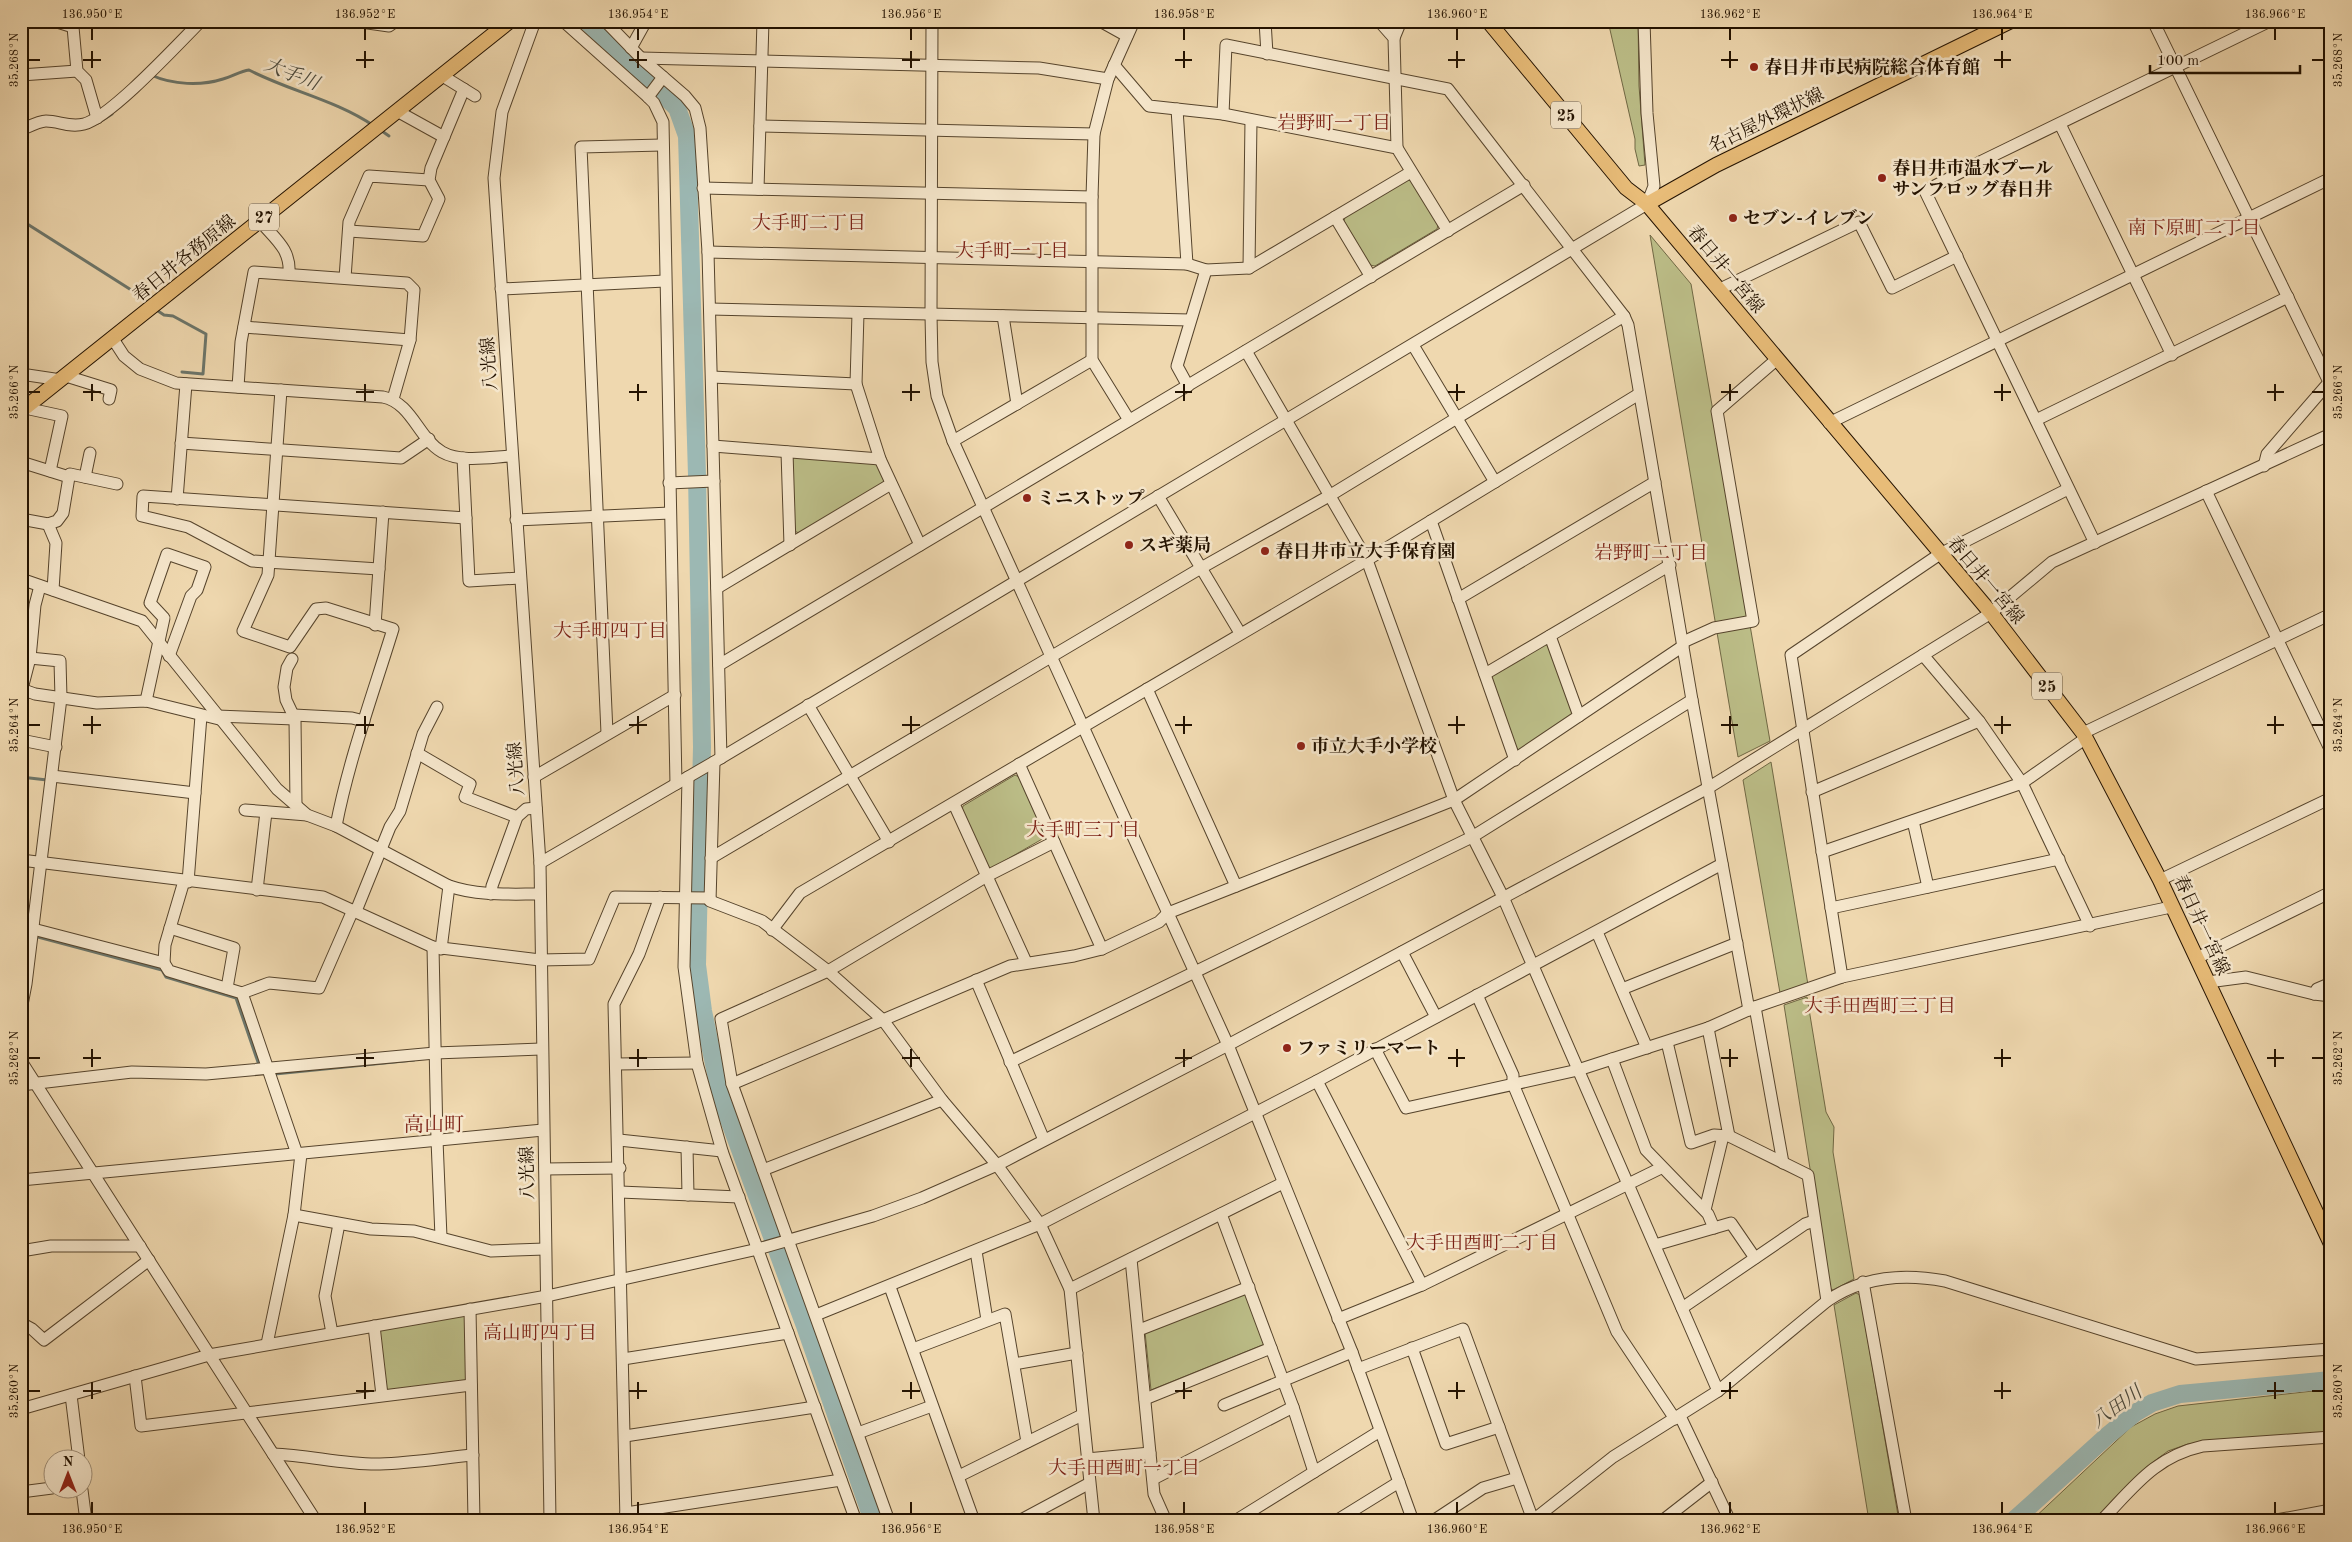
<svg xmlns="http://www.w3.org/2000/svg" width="2352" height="1542" font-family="'Old Standard TT','Noto Serif JP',serif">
  <rect width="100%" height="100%" fill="#efd8af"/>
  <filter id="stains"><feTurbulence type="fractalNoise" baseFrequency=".004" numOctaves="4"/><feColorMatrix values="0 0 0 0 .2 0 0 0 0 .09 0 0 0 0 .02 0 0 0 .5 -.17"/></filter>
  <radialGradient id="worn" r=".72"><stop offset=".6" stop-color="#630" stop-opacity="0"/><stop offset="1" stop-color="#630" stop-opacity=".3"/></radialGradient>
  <!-- green -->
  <g fill="#bcbe88" stroke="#706844">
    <path d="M1608,21H1638L1639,86L1645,165L1639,166L1635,149V139Z"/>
    <path d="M1407,180L1412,181L1438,225L1437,229L1375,266L1370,265L1344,221L1345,217Z"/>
    <path d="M1650,235L1691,284L1770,741L1738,757Z"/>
    <path d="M794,456L875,464L879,467L884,479L883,483L799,533L792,530L791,459Z"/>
    <path d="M1544,644L1549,646L1572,713L1571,717L1520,750L1515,749L1491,680V675Z"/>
    <path d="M1771,762L1808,985L1780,993L1743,780Z"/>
    <path d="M1015,775L1019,777L1045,834L1044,838L992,868L988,867L962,810L963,806Z"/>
    <path d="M1807,997L1826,1112L1834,1127L1833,1152L1854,1279L1833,1290L1829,1288L1784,1005Z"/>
    <path d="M1247,1292L1265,1344L1151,1390L1145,1332Z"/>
    <path d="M1856,1293L1860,1295L1899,1521H1869L1834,1305Z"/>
    <path d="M462,1315L465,1318L467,1378L464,1381L388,1390L385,1387L379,1333L381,1330Z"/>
    <path d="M2331,1389V1432L2188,1444L2168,1451L2144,1469L2093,1521H2031L2131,1427L2155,1414L2178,1406Z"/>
  </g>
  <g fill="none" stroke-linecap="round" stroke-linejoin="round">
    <!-- stream -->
    <g stroke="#6c766b" stroke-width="3">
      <path d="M1629,21L1630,26"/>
      <path d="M151,75C173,85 201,86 223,79C232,77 240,71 249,70C289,91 336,100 374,126"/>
      <path d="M101,121L112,114"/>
      <path d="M379,129L389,136"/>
      <path d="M21,220L136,293L150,305"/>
      <path d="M155,309L164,315L173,316L206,334L203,374L182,372"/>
      <path d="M21,777L47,780"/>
      <path d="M21,932L26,933"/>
      <path d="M38,937L162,970L166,977L236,998L259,1065"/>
      <path d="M275,1074L414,1060"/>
    </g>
    <!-- river -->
    <g stroke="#9cb8b3" stroke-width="18">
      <path d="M586,21L677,108L687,136L697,475L702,747L697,965L703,1011L721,1098L805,1326L873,1521"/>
      <path d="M2013,1521L2107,1436L2135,1413L2152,1403L2180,1394L2331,1380"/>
    </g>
    <!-- minor casing -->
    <g stroke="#56442c" stroke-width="13">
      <g id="minor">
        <path d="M54,21L73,27L77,71L86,80L97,118"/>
        <path d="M354,21L389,26L396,21"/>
        <path d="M535,21L502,112L494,178L540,863L550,1521"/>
        <path d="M563,21L648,97L654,103L663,122L676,784"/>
        <path d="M605,21L641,58L685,96L695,108L700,128L708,252L721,758"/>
        <path d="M932,21L931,315L932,362L937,396L953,441L1228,1045L1352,1352L1413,1521"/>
        <path d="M1100,21L1127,36"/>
        <path d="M1265,21L1267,54"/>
        <path d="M1379,21L1394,38L1397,148"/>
        <path d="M2153,21L2331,386"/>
        <path d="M1394,38L1401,21"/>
        <path d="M631,48L646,21"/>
        <path d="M641,58L1039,68L1108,79"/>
        <path d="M1114,65L1149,106L1223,114L1397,148L1448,231"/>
        <path d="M21,75L77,71"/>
        <path d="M441,75L475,96"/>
        <path d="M648,97L663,77"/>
        <path d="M1177,109L1187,264"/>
        <path d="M397,111L444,137"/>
        <path d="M1223,114L1226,45L1448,89L1624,316L1628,325L1692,700L1749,1010"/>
        <path d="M2060,124L2172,355"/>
        <path d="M760,126L1094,134"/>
        <path d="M21,130C28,127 39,121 46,121C59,121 70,128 84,124C111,117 178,44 201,21"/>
        <path d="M703,188L1092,197"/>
        <path d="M758,189L763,21"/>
        <path d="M1335,217L1371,277"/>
        <path d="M260,221C275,239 291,249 289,274"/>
        <path d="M349,231L423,236L439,199L429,180L431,168L464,89"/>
        <path d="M708,252L1187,264L1206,270L1249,268L1411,172"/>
        <path d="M1249,268L1251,120"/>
        <path d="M345,278L349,222L369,176L429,180"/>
        <path d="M501,289L665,281"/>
        <path d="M1718,290L1859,222L1892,288L1957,256"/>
        <path d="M710,309L1190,320"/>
        <path d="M858,313L856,384L880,459L920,545"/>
        <path d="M21,316V320"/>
        <path d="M1003,316L1017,404"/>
        <path d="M244,327L410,340"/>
        <path d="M113,339L124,356L140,369L176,383L383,397C412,403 418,438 442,452C461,463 491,457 512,456"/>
        <path d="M1413,345L1495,482"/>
        <path d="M1246,351L1367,560L1454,800L1503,897L1718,1391"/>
        <path d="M21,374L61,380"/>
        <path d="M66,376L111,390L109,399"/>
        <path d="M712,377L856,384"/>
        <path d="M1188,386L1177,366L1206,270"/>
        <path d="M238,387L241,342L254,272L407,283L414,290L410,340L393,399"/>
        <path d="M281,390L268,575L243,631L290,647L316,609L326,608L393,629C373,694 349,759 336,826"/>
        <path d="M25,408L62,416L50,471"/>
        <path d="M1129,420L1092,360V197L1094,134L1108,79L1134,21"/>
        <path d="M2036,420L2288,297"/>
        <path d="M1829,423L2331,178"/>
        <path d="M953,441L1092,360"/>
        <path d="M181,443L401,458L429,439"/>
        <path d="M713,446L880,459"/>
        <path d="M787,452L790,545"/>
        <path d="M463,458L469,581L520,578"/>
        <path d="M21,462L69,477L70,474L117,484"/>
        <path d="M2264,466L2267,454L2331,380"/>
        <path d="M85,477L90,453"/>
        <path d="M669,483L714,481"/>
        <path d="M2206,491L2331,751"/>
        <path d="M1158,496L1240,633"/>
        <path d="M177,499L186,384"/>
        <path d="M21,519L48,524L57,521L63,513L69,477"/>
        <path d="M516,520L670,513"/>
        <path d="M1431,521L1515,760"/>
        <path d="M48,524L56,543L53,590"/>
        <path d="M2095,543L1925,191L1982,161L2270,21"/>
        <path d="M379,569L252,561L188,527L142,516L143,496L466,518"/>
        <path d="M21,579L142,621L277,789L307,815L336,826L449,886C478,896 508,894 539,894"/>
        <path d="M717,588L891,484"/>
        <path d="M1458,599L1655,482"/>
        <path d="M375,625L383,512"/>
        <path d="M1550,636L1579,716"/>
        <path d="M1683,642L1714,628L1753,621L1717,411L1776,360"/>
        <path d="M1923,655L1979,721L2022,783L2090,926"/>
        <path d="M292,659L287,668L284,687L286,700L295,719L296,805"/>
        <path d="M719,665L1524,185"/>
        <path d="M1485,674L1670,565"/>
        <path d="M21,689L35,694L97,703L146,701L219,719"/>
        <path d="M22,689L30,658L35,605L40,586"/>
        <path d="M1147,689L1236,886"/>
        <path d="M146,701L164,618L150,603L167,554L205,567L197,590L191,596L169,656"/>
        <path d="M808,705L889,842"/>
        <path d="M294,715L352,718L364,721"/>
        <path d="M217,716L295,719"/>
        <path d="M607,733L581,147L662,145"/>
        <path d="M2083,733L2331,614"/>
        <path d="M21,740L56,747"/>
        <path d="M417,753L470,784L465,797L517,817"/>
        <path d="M714,762L710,901L762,921L828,971L883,1020L942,1100L997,1165L1040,1224L1070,1289L1094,1521"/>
        <path d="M1019,764L1102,949"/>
        <path d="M52,776L195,793"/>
        <path d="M534,777L675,695"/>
        <path d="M688,777L684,967L697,1063L722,1151L856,1521"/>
        <path d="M1812,792L1979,721"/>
        <path d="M954,804L1026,962"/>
        <path d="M245,810L307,815"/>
        <path d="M1913,821L1928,887"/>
        <path d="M1822,852L2022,783L2086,738"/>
        <path d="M711,858L1201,568L1329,496L1624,316"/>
        <path d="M21,860L323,897L433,947L540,960L589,959L615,897L710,898"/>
        <path d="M540,863L714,762L1647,204L1654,186L1647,113L1644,21"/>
        <path d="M2160,880L2331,798"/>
        <path d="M188,882L201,716"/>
        <path d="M257,890L266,812"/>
        <path d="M491,894L492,886L517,817L526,809L536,808"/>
        <path d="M1831,908L2059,859"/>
        <path d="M356,911L390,827L400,811L423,734L437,707"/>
        <path d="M170,928L234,948L227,988"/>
        <path d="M33,929L164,963L169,971L242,993L297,1154"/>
        <path d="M772,930L800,893L1367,560L1639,394"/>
        <path d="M1597,932L1647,1048"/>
        <path d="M433,947L437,1140L441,1237"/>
        <path d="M441,949L449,886"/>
        <path d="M1402,952L1436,1017"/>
        <path d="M2197,958L2331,892"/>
        <path d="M164,963L165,945L184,881"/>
        <path d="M1842,977L1791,655L1940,554L2068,489"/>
        <path d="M976,980L1044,1140"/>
        <path d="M2208,982L2246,977L2314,994L2331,996"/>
        <path d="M1622,989L1737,943"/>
        <path d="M242,993L269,983L319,988L353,910"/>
        <path d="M2314,994L2317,989L2331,983"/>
        <path d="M1477,995L1513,1075V1084L1617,1332L1675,1419"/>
        <path d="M1755,1007L1783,1163"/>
        <path d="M21,1010L26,984L61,698L60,661L30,658"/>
        <path d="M1708,1028L1729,1136"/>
        <path d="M1667,1042L1691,1143L1714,1135L1729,1136L1808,1175L1827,1301"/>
        <path d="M1375,1049L1406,1108L1578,1070L1708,1028L1755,1007L1842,977L2171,907"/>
        <path d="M1612,1059L1646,1150L1708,1214L1714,1228"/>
        <path d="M21,1061L316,1521"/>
        <path d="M1010,1062L1472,837L1692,700"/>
        <path d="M616,1064L697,1063"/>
        <path d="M1317,1081L1422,1285"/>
        <path d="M732,1084L1010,966L1074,956L1102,949L1159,922L1168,913L1454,800L1683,646"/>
        <path d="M21,1085L132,1072L206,1074L435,1053L541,1049"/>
        <path d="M619,1140L722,1151"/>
        <path d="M687,1147L688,1195"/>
        <path d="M545,1169L620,1168"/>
        <path d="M763,1170L942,1100"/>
        <path d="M21,1180L543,1130"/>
        <path d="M620,1192L739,1197"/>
        <path d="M1705,1210L1723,1136"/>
        <path d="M1221,1214L1293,1407L1314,1472"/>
        <path d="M294,1215L371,1229L414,1231L491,1251L545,1249"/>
        <path d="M1655,1245L1731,1223L1755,1258"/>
        <path d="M21,1251L51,1246H140"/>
        <path d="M976,1251L987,1320"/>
        <path d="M1131,1259L1154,1494L1166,1521"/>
        <path d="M1863,1282L1906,1521"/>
        <path d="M890,1287L974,1521"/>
        <path d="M1070,1289L1283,1183"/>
        <path d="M1682,1308L1805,1224L1814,1221"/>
        <path d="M470,1309L474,1521"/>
        <path d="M816,1315L1040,1224L1317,1081L1722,864"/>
        <path d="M1338,1319L1422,1285L1661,1168"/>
        <path d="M21,1323L32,1329L44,1340L149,1260"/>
        <path d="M374,1326L382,1395"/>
        <path d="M1139,1330L1249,1287"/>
        <path d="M332,1333L325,1296L339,1224"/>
        <path d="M267,1344L294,1215L301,1154"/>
        <path d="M1412,1348L1446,1444L1499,1427"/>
        <path d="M913,1349L1005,1314L1027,1442"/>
        <path d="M623,1359L788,1333"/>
        <path d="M1014,1364L1077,1353"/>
        <path d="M1358,1369L1463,1329L1533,1520"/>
        <path d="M135,1376L141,1426L471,1385"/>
        <path d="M71,1395L79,1460"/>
        <path d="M1145,1399L1271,1348"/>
        <path d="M1224,1405L1352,1352"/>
        <path d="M21,1409L209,1355L547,1296L758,1249L873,1216L922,1198L997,1165L1228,1045L1708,788L1991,613L2052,562L2331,434"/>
        <path d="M1680,1416L1730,1521"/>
        <path d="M858,1433L932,1406"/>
        <path d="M625,1436L815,1407"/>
        <path d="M273,1454C309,1455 344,1465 380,1464C411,1463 442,1458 473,1455"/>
        <path d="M1087,1459L1150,1453"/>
        <path d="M959,1476L1082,1415"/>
        <path d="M1153,1479L1293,1407"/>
        <path d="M82,1490L86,1521"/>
        <path d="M21,1492L52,1488"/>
        <path d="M626,1513L841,1480"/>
        <path d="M626,1521L614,1004L639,954L660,897"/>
        <path d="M889,1521L732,1084L721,1019L828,971L987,876L1054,842"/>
        <path d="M1019,1521L1088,1484"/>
        <path d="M1235,1521L1380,1431"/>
        <path d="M1336,1521L1399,1482"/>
        <path d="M1433,1521L1483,1488L1517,1478"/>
        <path d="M1532,1521L1613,1457L1718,1391L1827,1301C1863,1276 1903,1273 1945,1281L2196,1359L2331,1349"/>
        <path d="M1662,1521L1712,1482"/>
        <path d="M2101,1521C2134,1487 2154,1457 2203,1446L2331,1437"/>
        <path d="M2271,1521L2331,1510"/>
      </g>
    </g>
    <!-- major casing -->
    <g stroke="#231200" stroke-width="16">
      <g id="major">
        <path d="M1488,21L1626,188L1647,204L1991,613L2083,733L2160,880L2331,1244"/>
        <path d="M1647,204L1716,165L2011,21"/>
        <path d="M21,411L510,21"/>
      </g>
    </g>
    <!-- minor -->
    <use href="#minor" stroke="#f5e6cb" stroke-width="11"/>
    <!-- major -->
    <use href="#major" stroke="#e8bc78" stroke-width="14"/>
  </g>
  <!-- ticks -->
  <path fill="none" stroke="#231200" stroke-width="2" d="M92,28V40M365,28V40M638,28V40M911,28V40M1184,28V40M1457,28V40M1730,28V40M2002,28V40M2275,28V40M92,51V68M365,51V68M638,51V68M911,51V68M1184,51V68M1457,51V68M1730,51V68M2002,51V68M28,60H40M83,60H101M356,60H374M629,60H647M902,60H920M1175,60H1192M1448,60H1465M1721,60H1738M1994,60H2011M2312,60H2324M92,384V401M365,384V401M638,384V401M911,384V401M1184,384V401M1457,384V401M1730,384V401M2002,384V401M2275,384V401M28,392H40M83,392H101M356,392H374M629,392H647M902,392H920M1175,392H1192M1448,392H1465M1721,392H1738M1994,392H2011M2267,392H2284M2312,392H2324M92,716V734M365,716V734M638,716V734M911,716V734M1184,716V734M1457,716V734M1730,716V734M2002,716V734M2275,716V734M28,725H40M83,725H101M356,725H374M629,725H647M902,725H920M1175,725H1192M1448,725H1465M1721,725H1738M1994,725H2011M2267,725H2284M2312,725H2324M92,1049V1067M365,1049V1067M638,1049V1067M911,1049V1067M1184,1049V1067M1457,1049V1067M1730,1049V1067M2002,1049V1067M2275,1049V1067M28,1058H40M83,1058H101M356,1058H374M629,1058H647M902,1058H920M1175,1058H1192M1448,1058H1465M1721,1058H1738M1994,1058H2011M2267,1058H2284M2312,1058H2324M92,1382V1399M365,1382V1399M638,1382V1399M911,1382V1399M1184,1382V1399M1457,1382V1399M1730,1382V1399M2002,1382V1399M2275,1382V1399M28,1391H40M83,1391H101M356,1391H374M629,1391H647M902,1391H920M1175,1391H1192M1448,1391H1465M1721,1391H1738M1994,1391H2011M2267,1391H2284M2312,1391H2324M92,1502V1514M365,1502V1514M638,1502V1514M911,1502V1514M1184,1502V1514M1457,1502V1514M1730,1502V1514M2002,1502V1514M2275,1502V1514"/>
  <!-- markers -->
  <g fill="#8f2418" stroke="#f5e6cb" stroke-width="2">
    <circle cx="1754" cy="67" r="5"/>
    <circle cx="1882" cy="178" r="5"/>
    <circle cx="1733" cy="218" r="5"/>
    <circle cx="1027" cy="498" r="5"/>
    <circle cx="1129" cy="545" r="5"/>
    <circle cx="1265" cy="551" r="5"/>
    <circle cx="1301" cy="746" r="5"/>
    <circle cx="1287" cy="1048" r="5"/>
  </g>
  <g text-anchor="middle" stroke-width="5" stroke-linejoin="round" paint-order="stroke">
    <!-- shield labels -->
    <g fill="#f5e6cb" stroke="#62523d" stroke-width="1">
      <rect x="1551" y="101.5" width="30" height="27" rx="4"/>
      <rect x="249" y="203.5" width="30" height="27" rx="4"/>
      <rect x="2032" y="672.5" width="30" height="27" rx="4"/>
    </g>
    <g font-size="16" font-weight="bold" fill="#231200">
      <text x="1566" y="121">25</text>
      <text x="264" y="223">27</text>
      <text x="2047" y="692">25</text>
    </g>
    <!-- poi labels -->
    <g font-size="18" font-weight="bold" fill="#231200" stroke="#f5e6cb" text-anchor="start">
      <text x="1764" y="73">春日井市民病院総合体育館</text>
      <text x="1892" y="174">春日井市温水プール<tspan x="1892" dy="21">サンフロッグ春日井</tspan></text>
      <text x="1743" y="224">セブン-イレブン</text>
      <text x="1037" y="504">ミニストップ</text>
      <text x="1139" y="551">スギ薬局</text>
      <text x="1275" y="557">春日井市立大手保育園</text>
      <text x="1311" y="752">市立大手小学校</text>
      <text x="1297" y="1054">ファミリーマート</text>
    </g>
    <!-- street labels -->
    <g font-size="18" fill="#231200" stroke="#f5e6cb">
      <text transform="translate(1766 120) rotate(-26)" y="6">名古屋外環状線</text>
      <text transform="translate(184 258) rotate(-39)" y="6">春日井各務原線</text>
      <text transform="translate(1726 269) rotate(50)" y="6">春日井一宮線</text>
      <text transform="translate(489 364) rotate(-94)" y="6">八光線</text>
      <text transform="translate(1986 580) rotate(50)" y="6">春日井一宮線</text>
      <text transform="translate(516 769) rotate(-94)" y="6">八光線</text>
      <text transform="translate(2202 925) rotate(65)" y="6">春日井一宮線</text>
      <text transform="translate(527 1173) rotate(-91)" y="6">八光線</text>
    </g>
    <!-- water labels -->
    <g font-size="19" font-style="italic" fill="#4d4c3f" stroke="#f5e6cb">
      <text transform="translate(292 73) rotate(22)" y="7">大手川</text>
      <text transform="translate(2116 1406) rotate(-36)" y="7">八田川</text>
    </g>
    <!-- neighbourhood labels -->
    <g font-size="19" fill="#7a1f14" stroke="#f5e6cb">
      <text x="1334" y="129">岩野町一丁目</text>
      <text x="809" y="229">大手町二丁目</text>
      <text x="2194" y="234">南下原町二丁目</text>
      <text x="1012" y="257">大手町一丁目</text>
      <text x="1651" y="559">岩野町二丁目</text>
      <text x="610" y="637">大手町四丁目</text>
      <text x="1083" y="836">大手町三丁目</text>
      <text x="1880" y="1012">大手田酉町三丁目</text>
      <text x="1482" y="1249">大手田酉町二丁目</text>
      <text x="540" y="1339">高山町四丁目</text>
      <text x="1124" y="1474">大手田酉町一丁目</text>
    </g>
    <!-- quarter labels -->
    <g font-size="20" fill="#7a1f14" stroke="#f5e6cb">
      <text x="434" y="1131">高山町</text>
    </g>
  </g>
  <!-- margin -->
  <rect width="2352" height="1542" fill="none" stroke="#efd8af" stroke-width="55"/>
  <!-- north arrow -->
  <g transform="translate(68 1474)"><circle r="24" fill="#f5e6cb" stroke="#a1917a"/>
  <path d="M0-4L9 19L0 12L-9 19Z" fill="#8f2418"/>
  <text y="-8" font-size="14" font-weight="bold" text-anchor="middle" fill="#231200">N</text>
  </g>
  <!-- scale -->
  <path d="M2150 65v8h150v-8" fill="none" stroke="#231200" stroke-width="2.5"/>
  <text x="2157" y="65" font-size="15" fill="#231200" stroke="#f5e6cb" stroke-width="4" paint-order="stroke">100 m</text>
  <rect x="28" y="28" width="2296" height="1486" fill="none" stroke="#231200" stroke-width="2"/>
  <g font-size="12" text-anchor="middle" fill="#231200">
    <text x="92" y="18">136.950°E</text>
    <text x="365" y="18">136.952°E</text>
    <text x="638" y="18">136.954°E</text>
    <text x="911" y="18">136.956°E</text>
    <text x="1184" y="18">136.958°E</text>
    <text x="1457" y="18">136.960°E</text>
    <text x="1730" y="18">136.962°E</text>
    <text x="2002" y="18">136.964°E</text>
    <text x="2275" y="18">136.966°E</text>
    <text transform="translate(14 60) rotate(-90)" y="4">35.268°N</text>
    <text transform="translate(2338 60) rotate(-90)" y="4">35.268°N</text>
    <text transform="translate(14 392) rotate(-90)" y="4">35.266°N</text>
    <text transform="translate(2338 392) rotate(-90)" y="4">35.266°N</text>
    <text transform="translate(14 725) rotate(-90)" y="4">35.264°N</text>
    <text transform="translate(2338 725) rotate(-90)" y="4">35.264°N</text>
    <text transform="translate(14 1058) rotate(-90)" y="4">35.262°N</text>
    <text transform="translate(2338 1058) rotate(-90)" y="4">35.262°N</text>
    <text transform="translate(14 1391) rotate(-90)" y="4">35.260°N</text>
    <text transform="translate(2338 1391) rotate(-90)" y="4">35.260°N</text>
    <text x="92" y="1533">136.950°E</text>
    <text x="365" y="1533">136.952°E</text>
    <text x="638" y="1533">136.954°E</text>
    <text x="911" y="1533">136.956°E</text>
    <text x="1184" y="1533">136.958°E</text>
    <text x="1457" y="1533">136.960°E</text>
    <text x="1730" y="1533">136.962°E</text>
    <text x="2002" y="1533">136.964°E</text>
    <text x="2275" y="1533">136.966°E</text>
  </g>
  <rect width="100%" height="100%" filter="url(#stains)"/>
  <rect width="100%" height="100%" fill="url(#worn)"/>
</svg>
